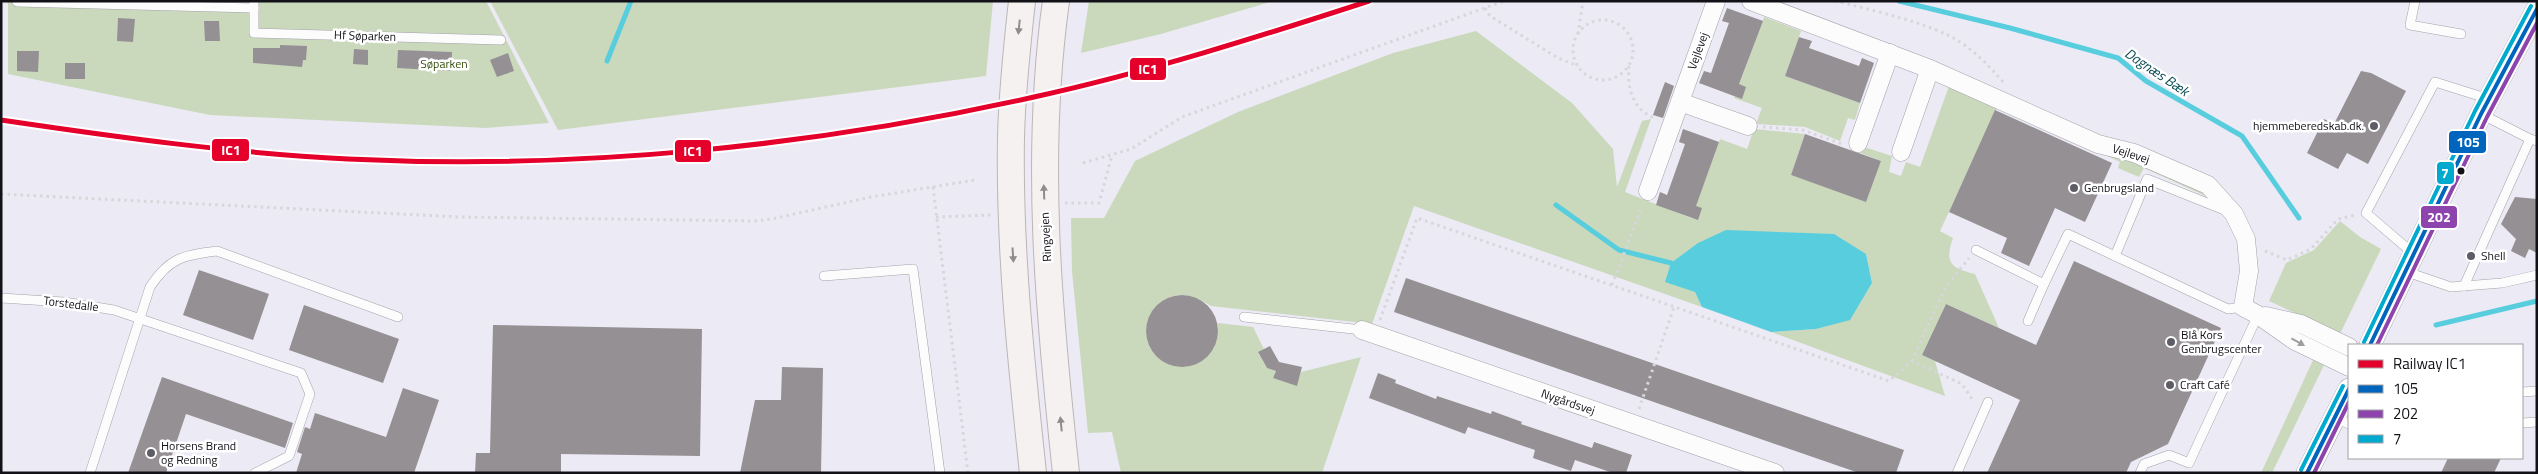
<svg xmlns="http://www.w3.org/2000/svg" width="2538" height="474" font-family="'Titillium Web',sans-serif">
  <rect width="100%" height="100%" fill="#eceaf4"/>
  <!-- green -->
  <g fill="#cad9bc">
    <path d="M8,1H486L549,123L486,128L210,115L8,74Z"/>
    <path d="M490,1H993L986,76L558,130Z"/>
    <path d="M1089,1H1274L1161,34L1081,53Z"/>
    <path d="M1764,17L1801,31L1785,76L1860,103L1855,120L1848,118L1840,141L1805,127L1756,124L1762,108L1734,98Z"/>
    <path d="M1476,31L1572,103L1613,149L1617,187L1642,121L1651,119L1625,192L1691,218L1720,139L1747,149L1754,129L1805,134L1791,175L1866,201L1881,161L1858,152L1861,146L1892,156L1889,172L1901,176L1906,162L1920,167L1949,86L1998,106L1940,231L1953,238C1944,263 1951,268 1975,274L1999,328L1946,304L1922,355L1935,361L1945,396L1771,332L1816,329L1850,319L1872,283L1866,254L1695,292L1702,307L1414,206L1372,324L1211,306C1196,297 1180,290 1164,300C1155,305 1149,314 1147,324C1137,374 1222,385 1218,323L1253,327L1264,349L1258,353L1267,368L1276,371L1273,378L1297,385L1301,372L1361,357L1322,473H1121L1112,432L1088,433L1072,271L1071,218H1104L1135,161L1238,112L1393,53Z"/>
    <path d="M2103,154L2130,160L2202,191L2210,198L2144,168L2139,177L2118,168L2120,162Z"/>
    <path d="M2340,221L2360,237L2381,249L2340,334L2269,301L2286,263L2314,250Z"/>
    <path d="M2314,358L2325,363L2272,473H2261Z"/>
  </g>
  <!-- water -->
  <path fill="#58cdde" d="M1726,230L1834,234L1866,254L1872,283L1850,320L1816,329L1771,332L1702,307L1695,292L1665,282L1671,263L1698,243Z"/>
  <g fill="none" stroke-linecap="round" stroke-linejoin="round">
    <!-- stream -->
    <g stroke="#58cdde" stroke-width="5">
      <path d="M1899,1L2010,28L2118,58L2146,81L2242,136L2299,218"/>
      <path d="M607,61L631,1"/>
      <path d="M1556,205L1619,250L1671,263"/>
      <path d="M2436,325L2537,301"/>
    </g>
  </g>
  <!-- building -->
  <g fill="#959094">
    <path d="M1727,8L1763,21L1739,84L1746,87L1742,99L1699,83L1704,71L1711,73L1729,23L1722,21Z"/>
    <path d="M118,18L135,19L133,42L117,41Z"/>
    <path d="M204,21H219L220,41H205Z"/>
    <path d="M1799,37L1812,41L1809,48L1859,66L1862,58L1874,63L1860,103L1785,76Z"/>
    <path d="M280,45L307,46L306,60H303L302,67L253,63V48H280Z"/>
    <path d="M354,49L368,50V65L353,64Z"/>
    <path d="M398,50L452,52L451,71L397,68Z"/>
    <path d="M17,51H39L38,72L17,71Z"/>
    <path d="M508,53L514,71L497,77L490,60Z"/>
    <rect x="65" y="63" width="20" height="16"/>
    <path d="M2361,71L2371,73L2406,91L2368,164L2347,153L2338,169L2307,153L2324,119L2334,124Z"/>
    <path d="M1665,82L1674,86L1663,118L1653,115Z"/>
    <path d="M1995,110L2112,163L2085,222L2055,208L2029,266L2001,253L2007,238L1949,212Z"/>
    <path d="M1683,129L1719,142L1696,206L1702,208L1698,220L1656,205L1660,192L1667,195L1685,144L1679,142Z"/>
    <path d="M1805,134L1881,161L1866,202L1791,175Z"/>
    <path d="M2515,197L2537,199V253L2529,249L2525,258L2511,251L2516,239L2501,224Z"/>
    <path d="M2074,261L2221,328L2168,444L2131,462L2126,473H1987L2020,400L1922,355L1946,304L2036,345Z"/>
    <path d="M199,270L269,294L253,340L183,315Z"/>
    <path d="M1406,278L1904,450L1896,473H1859L1394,312Z"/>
    <circle cx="1182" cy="331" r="36"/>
    <path d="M304,305L399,339L383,383L289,350Z"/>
    <path d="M493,325L702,329L700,456L561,454V473H475L476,453H490Z"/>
    <path d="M1270,346L1279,362L1302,367L1297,386L1273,378L1276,371L1267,368L1258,352Z"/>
    <path d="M782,367L823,368L821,473H740L755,400H781Z"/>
    <path d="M1378,373L1396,380L1395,383L1436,399L1437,396L1491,414L1492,411L1522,422L1521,424L1592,448L1594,442L1632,455L1626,473H1613L1575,460L1571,471L1533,458L1535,450L1468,427L1465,434L1369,398Z"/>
    <path d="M162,377L293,423L285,448L186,414L166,473H128Z"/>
    <path d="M403,388L439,400L414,473H296L302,454L297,452L305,427L310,429L315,413L386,437Z"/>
    <path d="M2448,458H2501L2494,473H2441Z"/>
  </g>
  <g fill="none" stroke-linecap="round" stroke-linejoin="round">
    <!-- service casing -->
    <g stroke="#a3a2aa" stroke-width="10">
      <g id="service">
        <path d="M254,1V33L501,40"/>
        <path d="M2415,1L2410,25L2461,34"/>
        <path d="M17,2L254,8"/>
        <path d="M2481,114L2530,139L2537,141"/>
        <path d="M1976,250L2044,284L2068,234L2228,309L2243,307"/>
        <path d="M2415,255L2366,213L2435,82L2489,99"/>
        <path d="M2115,256L2147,179L2227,211"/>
        <path d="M2407,272L2451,287L2502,283L2537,275"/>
        <path d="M824,276L913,269L940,473"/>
        <path d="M2464,286L2530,139"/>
        <path d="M1,298L64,302L114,310L301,373L310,394L289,456L255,473"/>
        <path d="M1244,317L1362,330"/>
        <path d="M2028,321L2044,284"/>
        <path d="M2522,392L2537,391"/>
        <path d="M2335,418L2349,424"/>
        <path d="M2522,423L2537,422"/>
        <path d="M90,473L150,287C169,258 183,255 217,251L398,317"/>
        <path d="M1957,473L1988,402"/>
        <path d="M2140,473L2144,464L2169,455L2189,463L2258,315"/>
      </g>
    </g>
    <!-- minor casing -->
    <g stroke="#a3a2aa" stroke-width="19">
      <g id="minor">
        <path d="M1751,1L1930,69L2098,144L2134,153L2208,185L2234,214L2246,239L2249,271L2243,307L2258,315L2295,341L2349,367"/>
        <path d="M1680,102L1748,126"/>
        <path d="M1858,143L1890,53"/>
        <path d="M1901,152L1930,69"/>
        <path d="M1648,191L1716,1"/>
        <path d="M2266,316L2301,324L2349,347"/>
        <path d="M1362,330L1775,473"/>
      </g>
    </g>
    <!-- tertiary casing -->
    <g stroke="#a3a2aa" stroke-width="22">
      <g id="tertiary">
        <path d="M2370,345L2481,114L2537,9"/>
        <path d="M2307,473L2349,389"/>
      </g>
    </g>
    <!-- primary casing -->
    <g stroke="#bdb5b5" stroke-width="28">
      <g id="primary">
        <path d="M1022,1C1017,46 1012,92 1011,137C1009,249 1021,361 1033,473"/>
        <path d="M1056,1C1034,158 1049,316 1066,473"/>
      </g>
    </g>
    <!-- path -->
    <g stroke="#d8d6da" stroke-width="3" stroke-dasharray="2.5 4" stroke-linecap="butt">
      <path d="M1835,1C1868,9 1934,24 1960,42C1977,53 1990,67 2003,82"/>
      <path d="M1485,8L1490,16L1558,58L1578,66"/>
      <circle cx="1603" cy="50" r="30"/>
      <path d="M1578,34L1583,1"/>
      <path d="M1629,66C1627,89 1633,111 1657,119"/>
      <path d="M1763,127L1803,130L1842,144"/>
      <path d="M1083,163L1131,149L1182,117L1504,1"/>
      <path d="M933,187L968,473"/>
      <path d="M1,194L460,217L755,221L772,219L871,197L975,180"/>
      <path d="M1065,203H1099L1112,155"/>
      <path d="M936,217L991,215"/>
      <path d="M2265,251L2287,260L2311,249L2338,219L2356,215"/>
      <path d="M1612,285L1642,206"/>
      <path d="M1380,320L1417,218L1889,381L1912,361L1962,384L1974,402"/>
      <path d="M1912,361L1945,288L1969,258"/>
      <path d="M1639,409L1674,307"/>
    </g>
    <!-- service -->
    <use href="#service" stroke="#fcfcfd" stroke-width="9"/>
    <!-- minor -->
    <use href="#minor" stroke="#fcfcfd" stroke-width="18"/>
    <!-- tertiary -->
    <use href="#tertiary" stroke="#fcfcfd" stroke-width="21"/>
    <!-- primary -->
    <use href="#primary" stroke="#f5f1f0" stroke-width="26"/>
    <!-- bus-1 casing -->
    <g stroke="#fff" stroke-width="8">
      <g id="bus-1">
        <path d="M2370,345L2481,114L2537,9"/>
        <path d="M2307,473L2349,389"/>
      </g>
    </g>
    <!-- bus-2 casing -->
    <g stroke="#fff" stroke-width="8">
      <g id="bus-2">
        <path d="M2377,345L2487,117L2537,23"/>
        <path d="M2314,473L2349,402"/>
      </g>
    </g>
    <!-- bus-3 casing -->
    <g stroke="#fff" stroke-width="8">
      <g id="bus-3">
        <path d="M2364,342L2475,111L2531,6"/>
        <path d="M2301,470L2343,386"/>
      </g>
    </g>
    <!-- bus-1 -->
    <use href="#bus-1" stroke="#0065bd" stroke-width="4"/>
    <!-- bus-2 -->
    <use href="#bus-2" stroke="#8e44ad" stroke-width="4"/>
    <!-- bus-3 -->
    <use href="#bus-3" stroke="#00a9ce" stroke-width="4"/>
    <!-- rail-1 casing -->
    <g stroke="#fff" stroke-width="9">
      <path id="rail-1" d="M1,120C116,137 231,153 348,159C577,170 811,147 1034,97C1148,72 1258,37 1369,1"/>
    </g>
    <!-- rail-1 -->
    <use href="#rail-1" stroke="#e4002b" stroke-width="5"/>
  </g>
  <!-- one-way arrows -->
  <defs><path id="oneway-solid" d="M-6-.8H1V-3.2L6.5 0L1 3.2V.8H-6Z" transform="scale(1.25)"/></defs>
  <g fill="#8f8c8f">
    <use href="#oneway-solid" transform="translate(1019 27) rotate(96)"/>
    <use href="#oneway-solid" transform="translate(1044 192) rotate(-92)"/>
    <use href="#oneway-solid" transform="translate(1013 255) rotate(86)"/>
    <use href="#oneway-solid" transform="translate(1061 424) rotate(-96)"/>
  </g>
  <use fill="#9e9ea1" href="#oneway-solid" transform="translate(2298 342) rotate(29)"/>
  <!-- markers -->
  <g fill="#5e5d65" stroke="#fff" stroke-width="2">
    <circle cx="2374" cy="126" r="5"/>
    <circle cx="2074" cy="188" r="5"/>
    <circle cx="2471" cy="256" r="5"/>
    <circle cx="2171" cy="342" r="5"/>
    <circle cx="2170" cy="385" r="5"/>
    <circle cx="151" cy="453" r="5"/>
  </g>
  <circle fill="#121118" stroke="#fff" stroke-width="2" cx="2461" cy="171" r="4.5"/>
  <g text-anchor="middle" stroke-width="5" stroke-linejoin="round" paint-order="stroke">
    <!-- street labels -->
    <g font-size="12" fill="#121118" stroke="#fff">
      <text transform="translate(365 36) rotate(2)" y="4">Hf Søparken</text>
      <text transform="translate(1698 51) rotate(-70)" y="4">Vejlevej</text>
      <text transform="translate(2131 154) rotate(18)" y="4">Vejlevej</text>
      <text transform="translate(1046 237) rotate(-93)" y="4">Ringvejen</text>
      <text transform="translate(71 304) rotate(7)" y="4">Torstedalle</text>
      <text transform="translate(1568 402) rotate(19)" y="4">Nygårdsvej</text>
    </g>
    <!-- park labels -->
    <g font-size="12" fill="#374f0e" stroke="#fff">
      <text x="444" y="68">Søparken</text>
    </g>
    <!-- poi labels -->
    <g font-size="12" fill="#121118" stroke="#fff" text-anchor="start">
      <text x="2364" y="130" text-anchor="end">hjemmeberedskab.dk.</text>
      <text x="2084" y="192">Genbrugsland</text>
      <text x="2481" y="260">Shell</text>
      <text x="2181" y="339">Blå Kors<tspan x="2181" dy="14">Genbrugscenter</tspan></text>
      <text x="2180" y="389">Craft Café</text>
      <text x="161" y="450">Horsens Brand<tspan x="161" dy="14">og Redning</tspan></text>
    </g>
    <!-- water labels -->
    <g font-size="14" font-style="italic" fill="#094b53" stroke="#fff">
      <text transform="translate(2157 72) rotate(34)" y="5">Dagnæs Bæk</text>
    </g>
  </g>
  <g stroke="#fff" stroke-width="2">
    <rect x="1129" y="57" width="38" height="24" rx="5" fill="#e4002b"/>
    <rect x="2448" y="130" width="39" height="24" rx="5" fill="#0065bd"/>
    <rect x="211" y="138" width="39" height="24" rx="5" fill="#e4002b"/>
    <rect x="674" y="139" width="38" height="24" rx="5" fill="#e4002b"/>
    <rect x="2436" y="161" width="19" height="24" rx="5" fill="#00a9ce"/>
    <rect x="2420" y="205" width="38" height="24" rx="5" fill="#8e44ad"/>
  </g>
  <g font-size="14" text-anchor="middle" font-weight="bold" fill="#fff">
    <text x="1148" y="74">IC1</text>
    <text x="2468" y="147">105</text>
    <text x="231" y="155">IC1</text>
    <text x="693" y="156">IC1</text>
    <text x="2445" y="178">7</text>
    <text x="2439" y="222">202</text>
  </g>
  <!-- border -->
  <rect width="2538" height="474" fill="none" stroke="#121118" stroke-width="5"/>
  <!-- legend -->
  <rect x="2348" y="344" width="175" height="115" fill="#ffffff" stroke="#a0a0a3"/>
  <rect x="2358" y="360" width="25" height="8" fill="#e4002b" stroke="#a0a0a3"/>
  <text x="2393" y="369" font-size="15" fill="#121118">Railway IC1</text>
  <rect x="2358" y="385" width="25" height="8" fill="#0065bd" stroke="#a0a0a3"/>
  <text x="2393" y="394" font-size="15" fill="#121118">105</text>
  <rect x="2358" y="410" width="25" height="8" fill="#8e44ad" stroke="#a0a0a3"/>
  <text x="2393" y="419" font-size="15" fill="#121118">202</text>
  <rect x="2358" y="435" width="25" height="8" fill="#00a9ce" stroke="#a0a0a3"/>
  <text x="2393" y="444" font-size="15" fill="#121118">7</text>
</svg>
